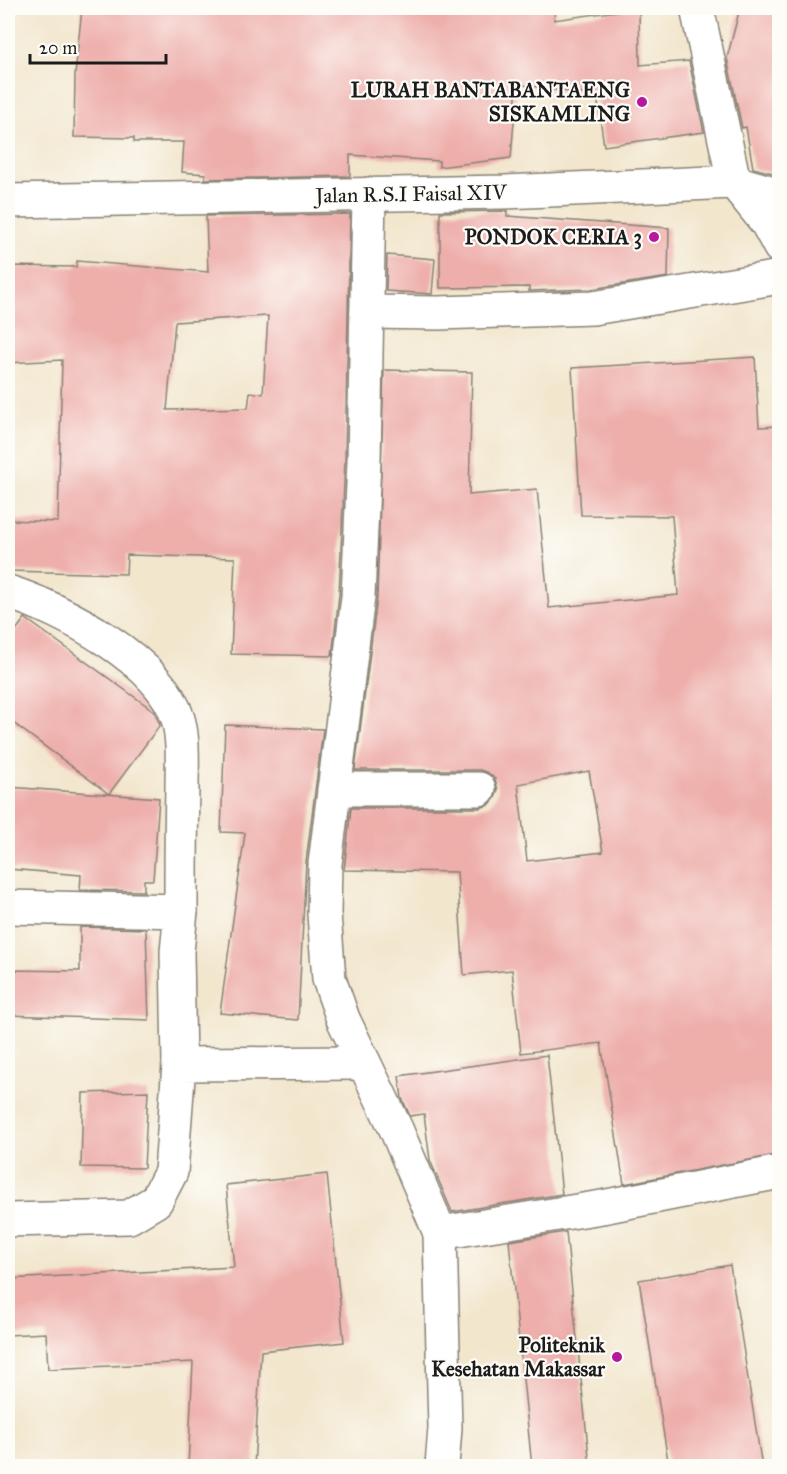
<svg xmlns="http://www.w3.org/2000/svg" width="787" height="1474" font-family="'IM FELL Great Primer',serif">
  <rect width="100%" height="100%" fill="#fdfcf7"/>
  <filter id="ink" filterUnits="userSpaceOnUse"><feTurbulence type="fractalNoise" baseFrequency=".0167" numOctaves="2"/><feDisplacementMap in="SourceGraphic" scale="12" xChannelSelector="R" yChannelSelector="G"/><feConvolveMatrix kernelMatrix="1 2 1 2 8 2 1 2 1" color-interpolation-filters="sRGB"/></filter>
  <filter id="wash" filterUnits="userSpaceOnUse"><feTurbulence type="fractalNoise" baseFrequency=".008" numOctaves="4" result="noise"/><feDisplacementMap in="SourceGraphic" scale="24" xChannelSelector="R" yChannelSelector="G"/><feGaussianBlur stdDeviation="1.35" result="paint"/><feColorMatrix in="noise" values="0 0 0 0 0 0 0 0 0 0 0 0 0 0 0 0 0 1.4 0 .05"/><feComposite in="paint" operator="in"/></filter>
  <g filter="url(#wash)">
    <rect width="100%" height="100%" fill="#f2e6cd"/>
    <g id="blocks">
      <!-- building -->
      <g fill="#eeafab" fill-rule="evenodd">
        <path d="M82,8H555L554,20L639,8L640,65L689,61L704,132L604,146L597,96L517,84L511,158L439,167V161L350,155V176L205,179V174L182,172L184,142H134V138L74,137L75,75Z"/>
        <path d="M740,8H780V175L753,168L746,127L742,128L727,58Z"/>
        <path d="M507,211V216L669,228L668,277L591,289L529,291V287L440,288V212Z"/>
        <path d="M350,214L345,460L339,595L332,656L231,654L235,558L127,555L126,574L8,571V520L58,522L62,360L8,363V266L76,267L77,261L208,272L206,216ZM268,316L263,394L250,392L248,408L167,410L175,322Z"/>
        <path d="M387,255L435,259L432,294L386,291Z"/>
        <path d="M755,357L759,427L780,426V1154L624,1184L601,1043L521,1053L512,970L464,975L457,872L344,870L351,808H479L489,805L495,798L498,790L495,779L488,773L480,770H355L377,598L384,370L472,372L469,495L537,489L549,608L678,595L672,516L581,515L572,368ZM589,771L603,852L527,861L518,784Z"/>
        <path d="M25,618L154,711L160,725L109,794L8,719V641Z"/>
        <path d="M225,725L323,729L306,862L298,1020L220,1013L245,833L221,832Z"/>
        <path d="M8,787L159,798L153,880H144V891L80,890L81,875L8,869Z"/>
        <path d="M80,927L146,929L149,1020L8,1015V970L80,971Z"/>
        <path d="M547,1055L562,1194L452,1212L430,1160L424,1114L410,1116L402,1098L399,1076Z"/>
        <path d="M148,1091L144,1168L81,1167L83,1093Z"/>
        <path d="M327,1174L344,1342L261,1351L254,1467H188L193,1362L48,1369L46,1333L8,1335V1279L234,1267L226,1185Z"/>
        <path d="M566,1232L590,1467H532L509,1241Z"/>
        <path d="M730,1265L762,1467H669L639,1280Z"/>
      </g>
    </g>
  </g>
  <g filter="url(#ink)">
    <use href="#blocks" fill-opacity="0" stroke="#878174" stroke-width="1.5"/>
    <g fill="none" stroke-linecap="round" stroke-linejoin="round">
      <!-- minor casing -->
      <g stroke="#878174" stroke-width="36">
        <g id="minor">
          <path d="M697,8L734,182"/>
          <path d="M369,194L364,461L358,597L325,864L324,914L329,979L343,1019L396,1129L440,1233"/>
          <path d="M367,312L438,313L593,308L780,277"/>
          <path d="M8,592C62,609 161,661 178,719C184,740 182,766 182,788C181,829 181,870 181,911"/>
          <path d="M334,789H479"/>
          <path d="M8,907L181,911L177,952L179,1064"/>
          <path d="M8,1220L129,1217L156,1201L171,1172L179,1064L364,1063"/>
          <path d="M442,1466L445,1428L440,1233L602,1207L780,1172"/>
        </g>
      </g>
      <!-- tertiary casing -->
      <g stroke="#878174" stroke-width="36">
        <g id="tertiary">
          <path d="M734,182L767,223L780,247"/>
          <path d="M8,201L504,192L734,182L780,195"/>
        </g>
      </g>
      <!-- minor -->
      <use href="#minor" stroke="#fff" stroke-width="33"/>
      <!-- tertiary -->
      <use href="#tertiary" stroke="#fff" stroke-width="33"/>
    </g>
  </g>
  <!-- markers -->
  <g fill="#b5179e" stroke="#fdfcf7" stroke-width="2">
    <circle cx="642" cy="102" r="6"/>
    <circle cx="654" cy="237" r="6"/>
    <circle cx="617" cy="1357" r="6"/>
  </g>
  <g text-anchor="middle" stroke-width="4.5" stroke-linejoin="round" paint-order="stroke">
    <!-- poi labels -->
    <g font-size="21" font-weight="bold" fill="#1c1c1c" stroke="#fdfcf7" text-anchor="end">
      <text x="630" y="97">LURAH BANTABANTAENG<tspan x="630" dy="24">SISKAMLING</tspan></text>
      <text x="642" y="244">PONDOK CERIA 3</text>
      <text x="605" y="1352">Politeknik<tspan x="605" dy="24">Kesehatan Makassar</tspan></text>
    </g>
    <!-- street labels -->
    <g font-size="21" fill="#1c1c1c" stroke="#fdfcf7">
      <text transform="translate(411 194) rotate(-1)" y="7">Jalan R.S.I Faisal XIV</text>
    </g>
  </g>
  <!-- margin -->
  <rect width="787" height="1474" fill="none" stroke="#fdfcf7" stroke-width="30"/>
  <!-- scale -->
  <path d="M30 54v9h136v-9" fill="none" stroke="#1c1c1c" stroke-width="3"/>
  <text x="39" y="54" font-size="18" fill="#1c1c1c" stroke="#fdfcf7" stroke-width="4.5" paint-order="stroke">20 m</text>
</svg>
